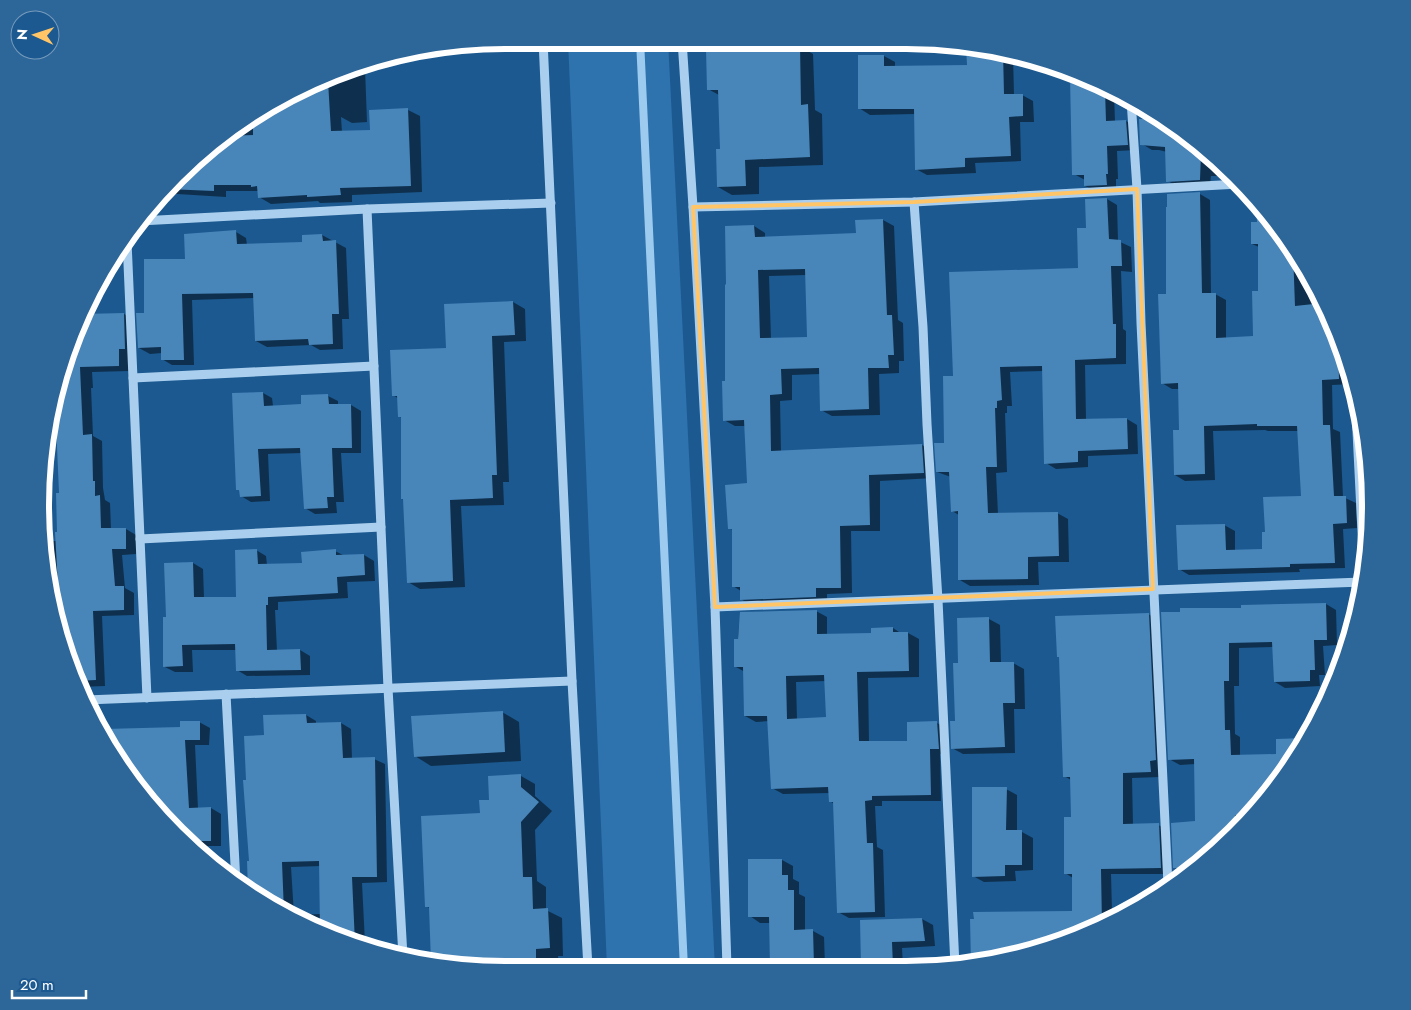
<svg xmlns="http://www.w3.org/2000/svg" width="1411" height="1010" font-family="Jost,sans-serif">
  <rect width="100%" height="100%" fill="#1b5990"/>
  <!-- green -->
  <path fill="#2e73ae" d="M568,40H668L715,968H607Z"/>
  <!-- shadow -->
  <g fill="#0007" fill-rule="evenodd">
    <path d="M776,42L783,46H799L813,54L815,110L822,114L823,165L759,167V194L732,195L718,187L721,150L719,95L708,89Z"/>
    <path d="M968,46L997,49L1013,55L1014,95H1022L1033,101L1034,122H1020L1021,161L975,163L976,173L927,175L916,169L915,114L870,115L859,108L884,56L895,62V67H968Z"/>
    <path d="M362,66L365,68L367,122L352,123L341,117L342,132L371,131L408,110L420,116L422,192L352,195V202L320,203L318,201L271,204L259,197L258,191H226V197L161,193L247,118Z"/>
    <path d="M1072,77L1114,93L1115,122L1126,121L1136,127L1137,150L1117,151L1118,179H1116V190L1096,191L1085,186V180L1074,174Z"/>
    <path d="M1150,112L1228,176H1211L1210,185L1178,187L1168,181L1167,152L1159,150H1152L1142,144L1150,120Z"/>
    <path d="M1200,194L1210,200L1211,294H1215L1226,300V339L1254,337L1260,292L1259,247L1252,244L1258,223V201L1309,273L1346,356L1353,384L1332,385L1333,429L1340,432L1343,497L1356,503L1357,528L1343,529L1345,568L1299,569L1300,572L1189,575L1179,569L1224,525L1235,531V551L1263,550L1266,534L1302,497L1299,431H1268L1265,430L1213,431L1215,480L1185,481L1175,475L1180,432L1179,389H1172L1162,383L1167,295Z"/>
    <path d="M1107,199L1117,205L1118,241L1131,247L1132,272L1121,271L1123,329L1126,331V364L1085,365L1086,420L1127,419L1137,425L1138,454L1088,456V467L1056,469L1046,463L1043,371L1010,372L1012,406H1007V413H1005L1007,472L996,473L998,514L1057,513L1068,519L1069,562H1038L1039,585L970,586L960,580L959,515L952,511L951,477L937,472L946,444L954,377L1080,269L1087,229Z"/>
    <path d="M883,220L894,226L898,320L903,323L904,361H899V373L879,374L880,415L832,416L821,410L820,374L792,375V400L780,401L781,452L922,445L933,451L934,478L880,481V531H851L852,593L827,594V603L752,606L741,599V591L733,586V530L729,528L748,484L745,426H735L724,420L726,383L754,226L765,233V238L857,234ZM806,275L808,338L771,339L769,276Z"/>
    <path d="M236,232L246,238L247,245L304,243L322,235L346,248L349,319H342L343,349L320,350L311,345L267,347L256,341L254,298L192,300L194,365H172L162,359V353L150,354L139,348L146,314L186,260Z"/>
    <path d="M92,294L93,295V315L124,314L134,320L129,371L92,372L93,388H91L93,436L102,441L103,488L105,500L110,503L111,529H126L136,535V554L122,555L125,588L134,593V615L102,616L105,686L78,687L66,647L64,602L54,603L44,565V541H57L60,495L58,440L45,441L88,300Z"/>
    <path d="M513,302L525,309L526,341L504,342L509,482H503L504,505L461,506L465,587L420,589L408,582L405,500L402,499L403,418L400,417L399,399L393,395L448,349Z"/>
    <path d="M263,393L272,398L273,406L302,405L328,396L338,401V406L351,405L361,411V453H341L344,502H336L337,513L315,514L305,508L302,453L268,454L270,501L251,502L241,496Z"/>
    <path d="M256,550L266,556L267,565L303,564L335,551L345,556L364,555L374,561L375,581L347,582L348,598L278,602V610H275L277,651L300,650L310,656V675L247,676L237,670L236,650H192L193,672H175L165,667L167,618L165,564L193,563L203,569L204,598H238Z"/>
    <path d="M1326,604L1336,610L1337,645L1323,646L1325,675H1319L1320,686L1285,688L1275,682L1273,647L1239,648V686H1234L1235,734L1240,737V756H1278L1277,740L1305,739L1275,788L1212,855L1185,873L1175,868L1196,822L1195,764L1180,765L1169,759L1243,609Z"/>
    <path d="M816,611L827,617V635L872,634L893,628L902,634L908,633L919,639V677L868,678L869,742H908L937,723L948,729L949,754H940L941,801H882V806H875L877,847L883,850L885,917L849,918L838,912L834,804L830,801V793L783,794L772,788L769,721L756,722L745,716V672L736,667L739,625ZM826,681L827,719L797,720L796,682Z"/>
    <path d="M1148,614L1159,620L1160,777L1132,778L1133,825H1158L1169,830L1171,874H1111L1112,911L1122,915L1111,922L975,964L1073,912V878L1065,873L1072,819L1071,780L1064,776Z"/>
    <path d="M959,619H989L1000,625L1001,663H1013L1024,669L1025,709H1014L1015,753L963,754L952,748L957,722L960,665Z"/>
    <path d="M502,712L519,722L521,761L431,766L415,756Z"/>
    <path d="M306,715L316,721V724L341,723L351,729L352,759H374L385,764L387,882L362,883L365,943H381L391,949L392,955L300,922L249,891L248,862H250L247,781L265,736ZM321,866L322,914L294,915L291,867Z"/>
    <path d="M199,722L210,728L209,745H195L198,809L211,808L221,814V846H206V859L156,812L105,731L181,728Z"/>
    <path d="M521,776L535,784V796L552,811L535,830L537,881L546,887V910L562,918L563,956H558L559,969H475L433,962L431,909L426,906L490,801Z"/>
    <path d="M1006,789L1017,795V832H1022L1033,838V870L1015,871L1016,881L984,882L973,876Z"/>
    <path d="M782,860L793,866V879L799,882V894L805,897V931H813L824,937L825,967L772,966L770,923H760L750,916Z"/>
    <path d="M922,919L933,925L935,946L902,948L903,966L863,967L861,921Z"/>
  </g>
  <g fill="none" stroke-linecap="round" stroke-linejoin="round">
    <!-- stream -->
    <path stroke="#9dcbf0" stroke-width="8" d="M640,40L684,968"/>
  </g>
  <!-- building -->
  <g fill="#4885b9" fill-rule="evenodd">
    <path d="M776,41V45L800,44L801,105L808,104L810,157L745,160L746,186L717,187L716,149H720L718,90H707L706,49H720V42Z"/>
    <path d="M966,46L997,49L1003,51L1004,94H1023V116L1009,117L1011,156L965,158V167L915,170L914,109H858V55H884V66L967,65Z"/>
    <path d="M1070,77L1105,90L1106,121L1126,120L1128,145L1107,146L1108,174H1106L1107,185L1084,186V175H1072Z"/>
    <path d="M328,81L331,131L370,130L369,110L408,108L411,186L340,188L341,195L307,197V195L258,198L257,186L251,187V185H214V191L167,189L227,136L253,135V116Z"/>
    <path d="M1139,119H1158L1201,153L1200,180L1166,182L1165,147L1140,145Z"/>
    <path d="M1200,192L1202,293H1216V338L1253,336L1252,291H1258V244H1251V222H1257L1256,200L1293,251L1295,306L1323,303L1338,337L1339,379L1322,380L1323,425H1330L1334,496H1346L1347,523L1333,524L1335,563L1290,564V567L1178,570L1176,525L1225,524L1226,550L1262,549V532H1265L1263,497L1301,496L1297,426H1257V424L1204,426L1205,474L1174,475L1173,430H1179L1178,383L1161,384L1159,322L1158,294H1166V207H1167V194Z"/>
    <path d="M1107,198L1109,239L1121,240L1122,266H1111L1113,324H1116V358L1075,360L1076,419L1127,418L1128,449L1078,451V462L1044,464L1042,366L1000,367L1002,400L997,401V408H995L997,467H986L988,513L1058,512L1059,556L1028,557V579L958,580V511L951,512L949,472H936L934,443H944L943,376H953L949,272L1078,268L1077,228H1086L1085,199Z"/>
    <path d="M883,219L887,315H892L894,355H888L889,368H868L869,409L820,411L819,368L781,369L782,394L770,395L771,451L922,444L924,473L869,475L870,525L840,526L841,588H816V597L740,600V587H732V529H728L725,485L747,483L744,420L723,421L722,381H725V285L726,284L725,226L754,225L755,237L856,233L855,220ZM805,269L807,337L760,338L758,270Z"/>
    <path d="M236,230L237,244L302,242V235L322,234L323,241L336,240L339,314H332L333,344L309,345L308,339L255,341L253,293L182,294L184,360H161V347L138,348L136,313H144V259H185L184,234Z"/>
    <path d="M513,301L515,335L492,336L497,475H492L493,498L450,500L453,581L407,583L403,499H401V417H398L397,396H392L390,350L446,348L444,304Z"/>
    <path d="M124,313L125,349H119V366L80,367L83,435L92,434L93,481H95V496L100,495L101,528H126V549H112L115,586H124V610L93,611L96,680L75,681L50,586H58L55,532H57L56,493H59L56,423H50L83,314Z"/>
    <path d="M263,392L264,406L301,404V395L328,394L329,404H351L352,448H332L334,497H327L328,508L304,509L300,448L258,449L261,496L240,497L239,490H236L232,393Z"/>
    <path d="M257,549L258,564L302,563L301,552L336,549V555L364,554L365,575L337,577L338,593L268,597V605H266L267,650L300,649L301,670L236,671L235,644L182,645L183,666L163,667V617H166L164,563L193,562L194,597H236L235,550Z"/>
    <path d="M1326,603L1327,640H1314L1315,670H1310V681L1274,682L1272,642L1229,643V681H1224L1225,730H1230L1231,755L1276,754V739L1306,738L1275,788L1250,815H1235V831L1212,855L1192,868H1173L1171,823L1195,821L1194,759L1168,760L1161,612H1180V608H1241V605Z"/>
    <path d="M817,610V634L871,633V628L893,627V632H908L909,671L857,672L859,741H907V722L937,721L939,749H930L931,795L872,796V800L865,801L867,843H873L875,912L837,913L833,802H829L828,787L771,789L767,716H744L743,667H734V639H738L740,612ZM824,675L826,717L787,719L786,676Z"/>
    <path d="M1149,613L1156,760L1150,761L1151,772L1123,773V824L1159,823L1161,868L1101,869L1102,925L971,965L970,919H974L973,912L1072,911V874H1064V817H1071L1070,777H1063L1059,657H1057L1055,616Z"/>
    <path d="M989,617L990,662H1014L1015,703H1003L1005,747L951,749L950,721H955L953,663H958L957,618Z"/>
    <path d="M503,711L505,752L414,757L411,716Z"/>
    <path d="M306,714L307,723L341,722L343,758L375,757L377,877H352L355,943L320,930L319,861L282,862L284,912L248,890L247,861H249L243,780H246L244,736L264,735L263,715Z"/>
    <path d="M180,721H200V740H185L189,808L211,807V841H187L155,811L104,729L180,727Z"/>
    <path d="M521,774V787L539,802L521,822L523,877H532L533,909L548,908L550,948L536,949V969H474L431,962L429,907H425L421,816L480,813L479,800H489L488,776Z"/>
    <path d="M972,787H1007L1006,830H1022V865H1005V876L972,877Z"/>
    <path d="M748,859H782V875H788V890H794V930L813,929L814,966L770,967L769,917H748Z"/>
    <path d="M922,918L925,941L892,942L893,966L861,967L860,920Z"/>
  </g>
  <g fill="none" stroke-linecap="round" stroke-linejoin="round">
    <!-- minor -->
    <g stroke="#aacfee" stroke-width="9">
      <path d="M543,40L572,681L588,968"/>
      <path d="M682,40L693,207L715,607L727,967"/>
      <path d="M1131,100L1137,189L1141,323L1168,885"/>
      <path d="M914,202L923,327L927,424L938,600L955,966"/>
      <path d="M693,207L914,202L1239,184"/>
      <path d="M367,209L388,688L403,957"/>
      <path d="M140,221L367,209L551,203"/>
      <path d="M127,241L147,698"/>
      <path d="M133,378L374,366"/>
      <path d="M1355,391L1364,572"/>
      <path d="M140,539L381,527"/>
      <path d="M715,607C931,600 1146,589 1362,582"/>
      <path d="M226,694L236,883"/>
      <path d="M86,700L572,681"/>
    </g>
  </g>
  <!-- marked area -->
  <path fill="none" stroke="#ffc567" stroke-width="4" stroke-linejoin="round" d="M1137,189L1153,589L715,607L693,207L914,202Z"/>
  <!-- crop -->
  <path d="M0 0H1411V1010H0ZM505 49H906A456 456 0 0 1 1362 505V505A456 456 0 0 1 906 961H505A456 456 0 0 1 49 505V505A456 456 0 0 1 505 49Z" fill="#2d6699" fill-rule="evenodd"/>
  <path fill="none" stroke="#fff" stroke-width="6" d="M505 49H906A456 456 0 0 1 1362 505V505A456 456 0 0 1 906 961H505A456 456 0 0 1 49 505V505A456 456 0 0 1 505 49Z"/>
  <!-- north arrow -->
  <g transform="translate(35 35) rotate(273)"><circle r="24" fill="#1b5990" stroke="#769bbc"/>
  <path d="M0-4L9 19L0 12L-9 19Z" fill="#ffc567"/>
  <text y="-8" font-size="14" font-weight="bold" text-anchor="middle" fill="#ffffff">N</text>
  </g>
  <!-- scale -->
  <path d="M12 990v8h74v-8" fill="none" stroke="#ffffff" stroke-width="2.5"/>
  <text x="20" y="990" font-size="15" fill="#ffffff" stroke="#1b5990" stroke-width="4" paint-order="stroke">20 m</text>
</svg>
